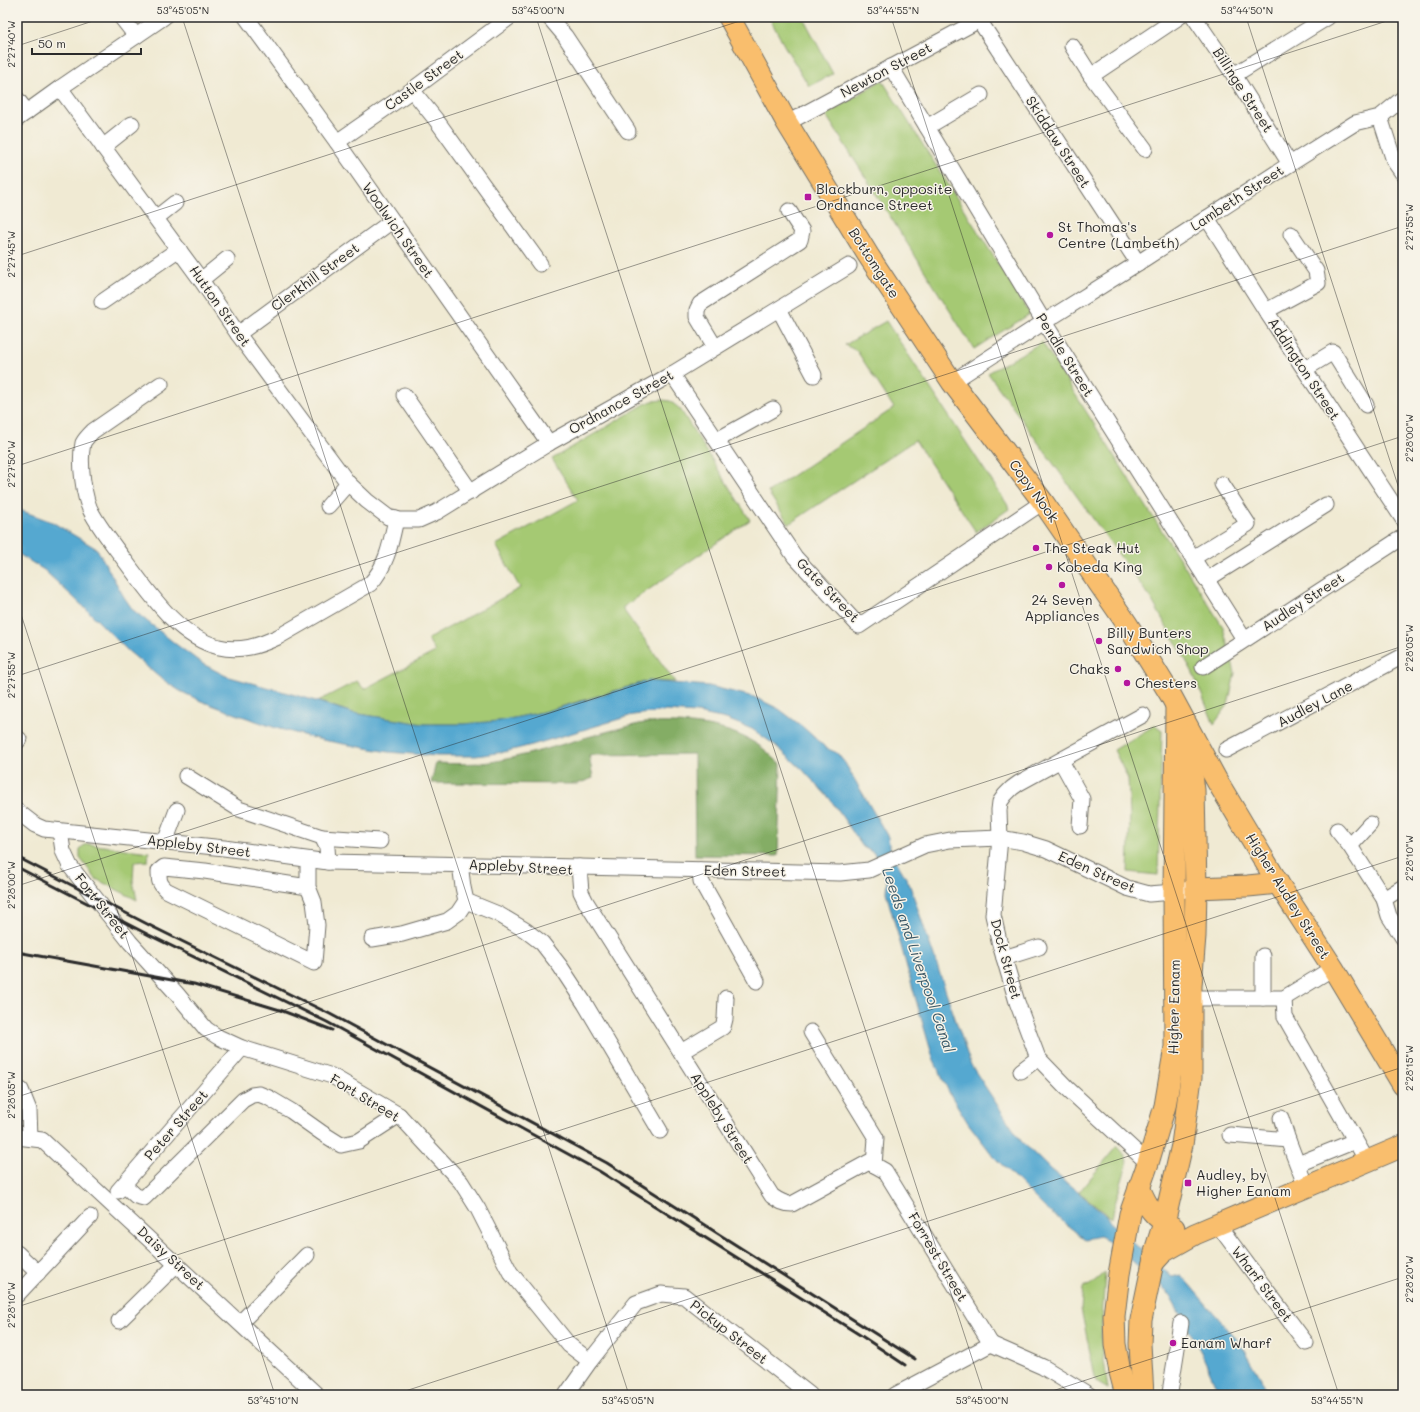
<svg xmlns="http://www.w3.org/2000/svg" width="1420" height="1412" font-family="Mali,sans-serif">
  <rect width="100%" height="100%" fill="#f7f3e8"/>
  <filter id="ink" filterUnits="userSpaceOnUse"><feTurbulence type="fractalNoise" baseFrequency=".025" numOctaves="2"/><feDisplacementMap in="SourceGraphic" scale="8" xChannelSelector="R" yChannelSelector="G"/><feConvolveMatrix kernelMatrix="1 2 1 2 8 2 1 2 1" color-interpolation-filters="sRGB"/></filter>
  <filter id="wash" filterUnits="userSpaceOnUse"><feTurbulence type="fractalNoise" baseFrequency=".012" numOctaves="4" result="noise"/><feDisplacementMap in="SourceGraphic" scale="16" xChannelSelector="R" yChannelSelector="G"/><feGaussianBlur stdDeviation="0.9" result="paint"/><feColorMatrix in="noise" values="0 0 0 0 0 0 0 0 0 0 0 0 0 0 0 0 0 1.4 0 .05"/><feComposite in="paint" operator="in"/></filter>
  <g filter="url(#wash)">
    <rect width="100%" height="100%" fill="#f0ead3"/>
    <!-- green -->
    <g fill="#a5c973" stroke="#687a4f">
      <path d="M769,17H803L833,74L809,86L785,47Z"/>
      <path d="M882,80L1030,314L974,349L826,115Z"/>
      <path d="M886,321L1007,504L1009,509L976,532L915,440L789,524L768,492L894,408L857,351L845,345Z"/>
      <path d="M1042,342L1223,627L1235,673L1228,705L1214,724L1192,671L1151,599L988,373Z"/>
      <path d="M663,400L670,401L680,409L750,520L622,608L675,682L648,681L543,712L499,721L464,724H423L353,713L318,701L357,681L364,689L435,652L428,639L520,588L496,545L578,500L552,459L645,404L652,401Z"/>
      <path d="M1155,725L1162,730L1158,875L1128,872L1130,815L1128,779L1114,750Z"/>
      <path d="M88,844L149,852L148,861L134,862L133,881L137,900L96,879L80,858V849L83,846Z"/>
      <path d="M1117,1146C1122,1151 1127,1156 1127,1164L1115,1204L1112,1218L1079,1192Z"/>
      <path d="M1105,1272L1101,1339L1108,1389L1096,1382L1081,1309L1083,1287L1090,1285Z"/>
    </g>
    <!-- forest -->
    <path fill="#84ad65" stroke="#586c48" d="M644,723C685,722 731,723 765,750C770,754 775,760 781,764L778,856L695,855L694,754L589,755L593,778L577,784L431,783L436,763C454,764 474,764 491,762C543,753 592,733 644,723Z"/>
    <!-- water -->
    <path fill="#55a8d0" stroke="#406a7e" d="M17,509L52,522L97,549L124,597L133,610L177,645L203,664L226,676L306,698L353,713L423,724H464L499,721L543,712L586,700L648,681L709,686L754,697L779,709L803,727L826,748L837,753L845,763L888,837C889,851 902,871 909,883L971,1065L1021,1141L1051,1170L1106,1215L1110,1222L1172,1277L1181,1275L1227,1328L1245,1351L1270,1395H1220L1201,1352L1167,1291L1108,1240L1100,1236L1085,1239L1046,1209L994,1157L968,1123L950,1094L934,1061L920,1014L886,892L887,881L874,853L863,847L830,799L802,769L775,745L752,729L726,719L697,713L666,711L633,715L532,745L504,752L476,756H437L388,752L322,740L276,728L233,713L201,701L180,691L159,677L127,650L86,609L44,570L17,553Z"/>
  </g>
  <g filter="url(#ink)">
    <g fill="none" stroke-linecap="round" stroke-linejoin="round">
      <!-- minor casing -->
      <g stroke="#706e66" stroke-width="17">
        <g id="minor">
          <path d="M121,17L136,36"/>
          <path d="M246,17L337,142L549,443"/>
          <path d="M549,17L565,36L628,131"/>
          <path d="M1194,17L1234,75L1290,164"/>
          <path d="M979,20L1138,263"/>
          <path d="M1072,46L1091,76L1145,149"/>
          <path d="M891,67L1044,322L1244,639"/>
          <path d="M1234,75L1328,17"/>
          <path d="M1091,76L1179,17"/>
          <path d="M60,88L201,280L238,334L348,483L367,501L388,517L400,520H419L437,512L549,443L672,374L849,266"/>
          <path d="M412,90L437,121L540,264"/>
          <path d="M17,99L27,112"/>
          <path d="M1380,117L1394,161L1403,174"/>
          <path d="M17,119L60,88L164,17"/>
          <path d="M787,123L985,17"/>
          <path d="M927,127L981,95"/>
          <path d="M337,142L412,90L510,17"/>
          <path d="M103,147L132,124"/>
          <path d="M156,218L175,203"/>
          <path d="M1207,218L1266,311L1403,519"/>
          <path d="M201,280L227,259"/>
          <path d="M102,302L179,249"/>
          <path d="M779,309L814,375"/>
          <path d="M1266,311L1318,283L1316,271L1291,234"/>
          <path d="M238,334L392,221"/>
          <path d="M715,347L697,317V310L700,304L800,240L802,231L789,211"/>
          <path d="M1305,369L1333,352L1366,405"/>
          <path d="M672,374L795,557L859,626L1043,502"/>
          <path d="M952,382L1044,322L1138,263L1290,164L1355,123L1380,117L1403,98"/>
          <path d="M161,384L93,431C89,435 85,439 83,443C79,461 83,499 93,515C102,531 115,547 126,562C150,594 178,637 219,647C240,652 259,646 278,637L370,584C387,566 391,542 396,519"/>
          <path d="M404,395L471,492"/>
          <path d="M717,440L773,409"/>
          <path d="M328,506L348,483"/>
          <path d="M1193,558L1248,524L1222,484"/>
          <path d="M1206,580L1326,505"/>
          <path d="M1203,667L1403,537"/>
          <path d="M1143,715L1019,783L1012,788L1005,795L1000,802L999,810L1000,838L993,915L999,941L1017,1002L1038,1058L1067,1088L1148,1163"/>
          <path d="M17,742L19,739"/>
          <path d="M1226,750L1403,656"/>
          <path d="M1061,761L1082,799L1080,826"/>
          <path d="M186,776L239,809L322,837L327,847L328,862"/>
          <path d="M17,811L35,825L44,829L224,848L328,862L579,867L581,892L586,902L772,1196C779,1201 784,1204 792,1204L869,1162L885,1171L991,1344"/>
          <path d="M1337,830L1350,846L1384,899L1389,916L1403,938"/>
          <path d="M60,831L63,851L70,866L130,942L177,994L206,1029L218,1037L242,1048L332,1076L399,1115L461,1182L478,1209L510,1272L569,1345L590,1361"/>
          <path d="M322,837L380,841"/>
          <path d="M165,842L177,810"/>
          <path d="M1350,846L1370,824"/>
          <path d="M308,860V887L205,871L164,867L159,871C159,881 159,883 166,890L314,963L317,925L314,902L308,887"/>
          <path d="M460,864L463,887L466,901L498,914L525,930L542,943L560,966L585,1004L660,1131"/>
          <path d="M579,867L840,873L869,870L925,845L950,840L1000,838L1023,842L1046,849L1127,888L1149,894L1174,892L1196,888"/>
          <path d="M700,870L701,881L757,981"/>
          <path d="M1384,899L1403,887"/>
          <path d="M372,939L402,934L447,921L458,913L466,901"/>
          <path d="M1263,956V998"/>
          <path d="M1004,958L1039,947"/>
          <path d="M1181,998H1284L1333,968"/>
          <path d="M1284,998L1285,1017L1367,1161"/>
          <path d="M811,1032L876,1138L874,1165"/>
          <path d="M681,1052L723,1027L725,1019L726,998"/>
          <path d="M1021,1071L1038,1058"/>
          <path d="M17,1089L21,1090L29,1110L30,1138"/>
          <path d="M1281,1118L1288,1140L1306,1187"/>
          <path d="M1230,1135L1288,1140"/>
          <path d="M17,1137L42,1140L317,1395"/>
          <path d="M1298,1164L1355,1141"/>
          <path d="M124,1185L136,1196L144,1198L243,1100L252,1095L259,1094L269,1098L291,1111L322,1133L341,1145L359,1141L399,1115"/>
          <path d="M118,1191L242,1048"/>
          <path d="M1218,1225L1306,1343"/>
          <path d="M17,1253L38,1273"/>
          <path d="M17,1295L90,1217"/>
          <path d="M119,1321L177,1264"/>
          <path d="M240,1323L307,1255"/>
          <path d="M991,1344L1043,1367L1089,1395"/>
          <path d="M566,1395L590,1361L636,1303L661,1294L684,1296L810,1395"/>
          <path d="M895,1395L991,1344"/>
          <path d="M1171,1395L1170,1392L1181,1323"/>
        </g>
      </g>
      <!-- highway casing -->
      <g stroke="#706e66" stroke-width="23">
        <g id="highway">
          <path d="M729,17L787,123L868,255L952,382L1043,502L1127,624L1170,694L1217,781L1278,883L1333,968L1403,1085"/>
          <path d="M1196,888L1248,886L1278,883"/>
          <path d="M1139,1187C1147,1207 1154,1218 1174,1228"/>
          <path d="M1153,1263L1163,1252L1195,1234L1403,1146"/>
          <path d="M1126,1395L1120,1372L1115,1344L1114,1316L1119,1274L1130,1214L1148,1163L1165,1106L1175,1047L1174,892L1176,707"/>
          <path d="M1143,1395L1140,1344L1141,1320L1156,1248L1164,1223L1182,1145L1191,1078V986L1195,936L1196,888L1194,790L1187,736"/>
        </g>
      </g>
      <!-- minor -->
      <use href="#minor" stroke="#fff" stroke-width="15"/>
      <!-- highway -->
      <use href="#highway" stroke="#f9be6d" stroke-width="21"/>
      <!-- rail -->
      <g stroke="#2b2b2b" stroke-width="3">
        <path d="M17,857L153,927L330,1014L607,1163L915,1359"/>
        <path d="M17,867L149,935L327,1022L599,1171L860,1335L905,1365"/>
        <path d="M17,952L194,984L280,1010L332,1030"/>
      </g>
    </g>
  </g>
  <!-- ticks -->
  <path fill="none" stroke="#2b2b2b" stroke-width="1" stroke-opacity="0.45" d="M182,17L629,1395M536,17L984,1395M891,17L1339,1395M1246,17L1403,501M17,46L105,17M17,256L752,17M17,466L1399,17M17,602L275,1395M17,676L1403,226M17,886L1403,436M17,1097L1403,646M17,1307L1403,856M393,1395L1403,1067M1040,1395L1403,1277"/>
  <!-- markers -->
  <g fill="#b5179e" stroke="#f7f3e8" stroke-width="1.5">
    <rect x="804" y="193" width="8" height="8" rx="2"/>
    <circle cx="1050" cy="235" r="4"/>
    <circle cx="1036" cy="548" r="4"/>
    <circle cx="1049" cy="567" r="4"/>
    <circle cx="1062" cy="585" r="4"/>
    <circle cx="1099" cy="641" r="4"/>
    <circle cx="1118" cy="669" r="4"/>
    <circle cx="1127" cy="683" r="4"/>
    <rect x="1184" y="1179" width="8" height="8" rx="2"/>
    <circle cx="1173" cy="1343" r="4"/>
  </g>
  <g text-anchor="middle" stroke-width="3" stroke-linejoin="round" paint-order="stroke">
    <!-- street labels -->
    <g font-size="14" fill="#2b2b2b" stroke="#f7f3e8">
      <text transform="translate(886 70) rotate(-28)" y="5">Newton Street</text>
      <text transform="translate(424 80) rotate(-36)" y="5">Castle Street</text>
      <text transform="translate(1243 90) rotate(57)" y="5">Billinge Street</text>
      <text transform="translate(1058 142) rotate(57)" y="5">Skiddaw Street</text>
      <text transform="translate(1237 198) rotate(-33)" y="5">Lambeth Street</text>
      <text transform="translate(398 230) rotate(55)" y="5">Woolwich Street</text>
      <text transform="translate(874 263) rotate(57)" y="5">Bottomgate</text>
      <text transform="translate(315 277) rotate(-36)" y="5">Clerkhill Street</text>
      <text transform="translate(220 306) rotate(55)" y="5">Hutton Street</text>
      <text transform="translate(1065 355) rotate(58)" y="5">Pendle Street</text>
      <text transform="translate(1304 369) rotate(57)" y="5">Addington Street</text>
      <text transform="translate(621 402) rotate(-29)" y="5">Ordnance Street</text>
      <text transform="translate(1034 491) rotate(54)" y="5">Copy Nook</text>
      <text transform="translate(828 590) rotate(46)" y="5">Gate Street</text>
      <text transform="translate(1303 602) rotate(-33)" y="5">Audley Street</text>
      <text transform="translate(1315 704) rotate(-28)" y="5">Audley Lane</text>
      <text transform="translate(199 846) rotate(7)" y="5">Appleby Street</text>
      <text transform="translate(521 867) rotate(3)" y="5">Appleby Street</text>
      <text transform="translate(745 871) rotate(1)" y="5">Eden Street</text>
      <text transform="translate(1097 872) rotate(24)" y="5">Eden Street</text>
      <text transform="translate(1288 896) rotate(58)" y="5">Higher Audley Street</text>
      <text transform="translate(102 906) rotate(52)" y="5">Fort Street</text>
      <text transform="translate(1006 959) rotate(75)" y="5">Dock Street</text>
      <text transform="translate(1174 1007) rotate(-89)" y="5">Higher Eanam</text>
      <text transform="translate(365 1098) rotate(31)" y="5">Fort Street</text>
      <text transform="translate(722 1118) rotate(58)" y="5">Appleby Street</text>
      <text transform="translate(176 1125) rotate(-49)" y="5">Peter Street</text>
      <text transform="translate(938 1257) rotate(59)" y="5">Forrest Street</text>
      <text transform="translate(171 1258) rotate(43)" y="5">Daisy Street</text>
      <text transform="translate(1262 1284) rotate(53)" y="5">Wharf Street</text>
      <text transform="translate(729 1332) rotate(38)" y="5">Pickup Street</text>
    </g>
    <!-- poi labels -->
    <g font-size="14" fill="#2b2b2b" stroke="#f7f3e8" text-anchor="start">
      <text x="816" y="194">Blackburn, opposite<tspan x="816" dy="16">Ordnance Street</tspan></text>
      <text x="1058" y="232">St Thomas's<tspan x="1058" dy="16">Centre (Lambeth)</tspan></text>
      <text x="1044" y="553">The Steak Hut</text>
      <text x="1057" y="572">Kobeda King</text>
      <text x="1062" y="605" text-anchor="middle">24 Seven<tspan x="1062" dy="16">Appliances</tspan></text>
      <text x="1107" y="638">Billy Bunters<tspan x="1107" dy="16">Sandwich Shop</tspan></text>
      <text x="1110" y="674" text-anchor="end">Chaks</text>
      <text x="1135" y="688">Chesters</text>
      <text x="1196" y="1180">Audley, by<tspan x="1196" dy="16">Higher Eanam</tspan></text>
      <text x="1181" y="1348">Eanam Wharf</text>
    </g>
    <!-- water labels -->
    <g font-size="15" font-style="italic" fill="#3a5765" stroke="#f7f3e8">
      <text transform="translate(918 960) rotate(71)" y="5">Leeds and Liverpool Canal</text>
    </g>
  </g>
  <!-- margin -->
  <rect width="1420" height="1412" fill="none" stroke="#f7f3e8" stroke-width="44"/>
  <!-- scale -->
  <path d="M32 48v6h109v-6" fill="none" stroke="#2b2b2b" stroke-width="2"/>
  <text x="38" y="48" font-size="12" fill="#2b2b2b" stroke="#f7f3e8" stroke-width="3" paint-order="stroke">50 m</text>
  <rect x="22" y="22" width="1376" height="1368" fill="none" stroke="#2b2b2b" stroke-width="1.5"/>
  <g font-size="10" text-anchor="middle" fill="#2b2b2b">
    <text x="183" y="14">53°45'05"N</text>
    <text x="538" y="14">53°45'00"N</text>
    <text x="893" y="14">53°44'55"N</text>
    <text x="1247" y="14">53°44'50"N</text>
    <text transform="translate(11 44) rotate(-90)" y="4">2°27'40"W</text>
    <text transform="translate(1409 227) rotate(-90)" y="4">2°27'55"W</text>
    <text transform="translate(11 254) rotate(-90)" y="4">2°27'45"W</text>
    <text transform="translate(1409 438) rotate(-90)" y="4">2°28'00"W</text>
    <text transform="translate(11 464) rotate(-90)" y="4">2°27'50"W</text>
    <text transform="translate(1409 648) rotate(-90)" y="4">2°28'05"W</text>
    <text transform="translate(11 675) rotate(-90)" y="4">2°27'55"W</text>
    <text transform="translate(1409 858) rotate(-90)" y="4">2°28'10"W</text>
    <text transform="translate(11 885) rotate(-90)" y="4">2°28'00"W</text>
    <text transform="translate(1409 1068) rotate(-90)" y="4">2°28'15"W</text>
    <text transform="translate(11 1095) rotate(-90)" y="4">2°28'05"W</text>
    <text transform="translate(1409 1279) rotate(-90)" y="4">2°28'20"W</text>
    <text transform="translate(11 1305) rotate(-90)" y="4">2°28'10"W</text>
    <text x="273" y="1404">53°45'10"N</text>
    <text x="628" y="1404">53°45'05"N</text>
    <text x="982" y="1404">53°45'00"N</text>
    <text x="1337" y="1404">53°44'55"N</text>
  </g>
</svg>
